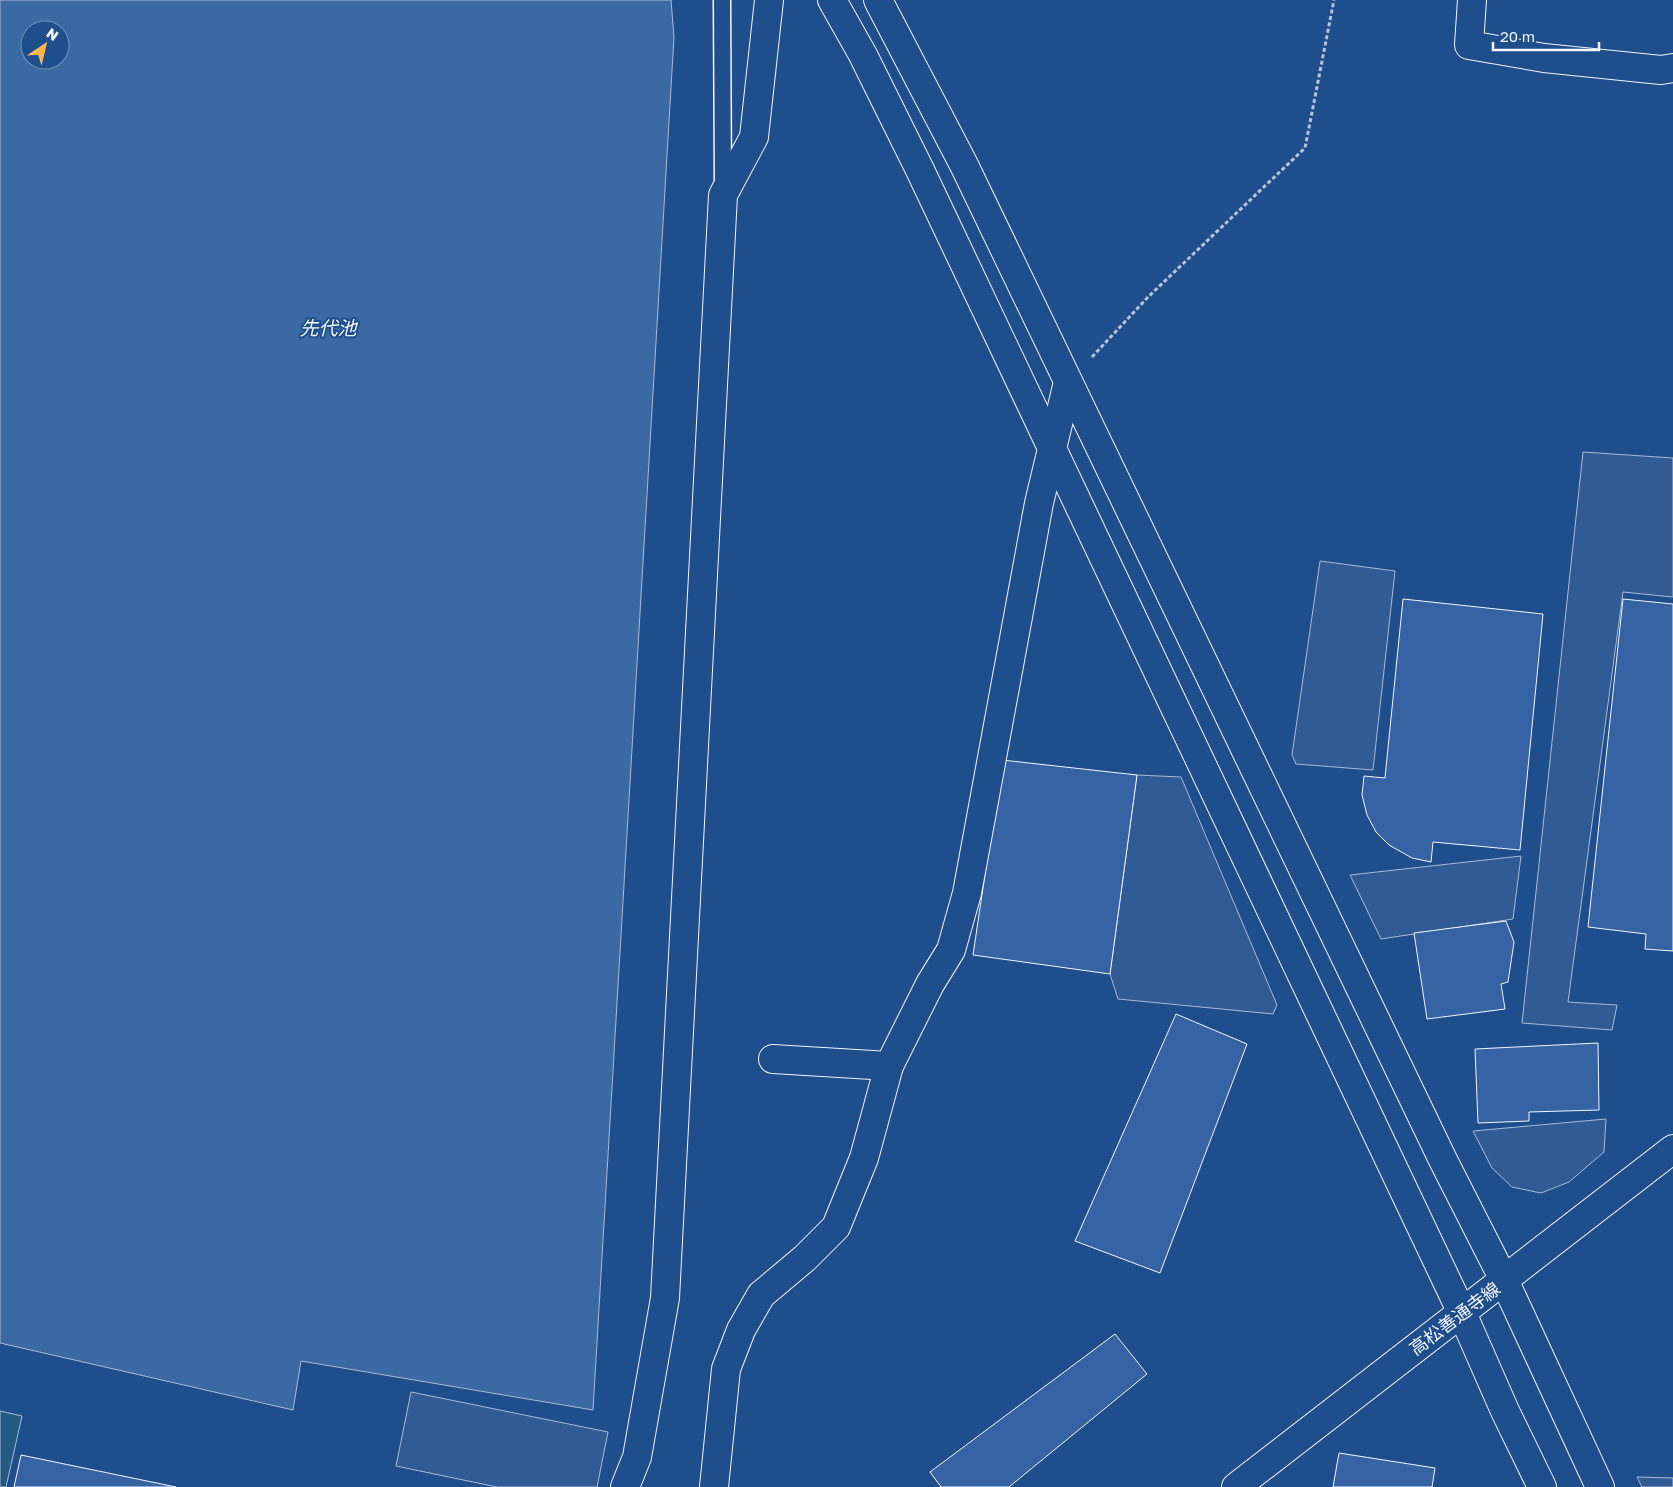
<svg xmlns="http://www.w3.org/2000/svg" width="1673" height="1487" font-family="'Golos Text','Noto Sans JP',sans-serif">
  <rect width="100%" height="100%" fill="#1f4e8c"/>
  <!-- green -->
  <path fill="#245a82" stroke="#a8bbd7" d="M0,1411L22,1416L6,1487H0Z"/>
  <!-- parking -->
  <g fill="#305b95" stroke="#a8bbd7">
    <path d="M1583,452L1673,458V597L1623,592L1568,1002L1617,1005L1612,1030L1522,1023Z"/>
    <path d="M1320,561L1395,571L1373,770L1296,764L1292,755Z"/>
    <path d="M1137,775L1181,777L1277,1005L1273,1014L1118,999L1110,974Z"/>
    <path d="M1521,856L1513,919L1381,939L1350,875Z"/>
    <path d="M1606,1119L1604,1152L1569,1182L1541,1193L1512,1187L1492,1168L1473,1131Z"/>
    <path d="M411,1392L608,1432L597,1487H497L396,1466Z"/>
    <path d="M1637,1477L1673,1478V1487H1642Z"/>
  </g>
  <!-- water -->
  <path fill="#3b69a3" stroke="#a8bbd7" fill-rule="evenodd" d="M0,0H671L674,37L593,1410L301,1361L293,1410L0,1343ZM30,30H60V60H30Z"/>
  <!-- building -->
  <g fill="#3563a3" stroke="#f2f6ff">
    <path d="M1403,599L1543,614L1520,850L1433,842L1431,862L1412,858L1389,845L1376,832L1367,815L1362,795L1364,776L1385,778Z"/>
    <path d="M1623,599L1673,604V951L1645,949L1646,934L1588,927Z"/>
    <path d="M1002,760L1137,775L1110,974L973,955Z"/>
    <path d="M1506,921L1514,942L1508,982L1501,984L1505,1009L1427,1019L1414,933Z"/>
    <path d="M1176,1014L1247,1044L1160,1273L1075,1241Z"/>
    <path d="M1598,1043L1599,1110L1529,1112V1121L1478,1123L1475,1049Z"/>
    <path d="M1115,1334L1147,1374L1009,1487H941L930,1472Z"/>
    <path d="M1339,1453L1435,1468L1432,1487H1333Z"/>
    <path d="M21,1455L176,1487H14Z"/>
  </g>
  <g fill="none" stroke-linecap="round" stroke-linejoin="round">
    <!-- service casing -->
    <g stroke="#f2f6ff" stroke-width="19">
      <path id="service" d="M722,0L723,188"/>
    </g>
    <!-- minor casing -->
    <g stroke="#f2f6ff" stroke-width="30">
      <g id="minor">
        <path d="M1472,0L1469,45L1544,58L1661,70L1673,68"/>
        <path d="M773,1059L889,1066"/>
        <path d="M625,1487L637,1457L665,1298L723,195L754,137L769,0"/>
        <path d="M714,1487L726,1369L741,1330L761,1295L805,1258L836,1227L864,1158L889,1066L930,984L951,950L967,893L1039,503L1068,382"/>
      </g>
    </g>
    <!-- tertiary casing -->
    <g stroke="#f2f6ff" stroke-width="30">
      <g id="tertiary">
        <path d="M832,0L863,55L920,170L1462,1313L1505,1411L1542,1487"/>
        <path d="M878,0L964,165L1443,1160L1505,1282L1600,1487"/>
      </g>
    </g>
    <!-- primary casing -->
    <g stroke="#f2f6ff" stroke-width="30">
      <path id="primary" d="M1236,1487L1673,1149"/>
    </g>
    <!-- path -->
    <path stroke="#b3c4dc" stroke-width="3" stroke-dasharray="4 2.5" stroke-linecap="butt" d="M1092,357L1149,296L1305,148L1334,0"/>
    <!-- service -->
    <use href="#service" stroke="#1f4e8c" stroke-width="16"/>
    <!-- minor -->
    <use href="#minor" stroke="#1f4e8c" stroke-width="28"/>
    <!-- tertiary -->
    <use href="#tertiary" stroke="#1f4e8c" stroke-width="28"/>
    <!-- primary -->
    <use href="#primary" stroke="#1f4e8c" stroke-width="28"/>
  </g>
  <g text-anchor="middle" stroke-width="4" stroke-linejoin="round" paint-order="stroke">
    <!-- street labels -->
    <g font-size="18" fill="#f2f6ff" stroke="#1f4e8c">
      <text transform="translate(1455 1319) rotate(-37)" y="6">高松善通寺線</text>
    </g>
    <!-- water labels -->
    <g font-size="19" font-style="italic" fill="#f2f6ff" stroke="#1f4e8c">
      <text x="328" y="335">先代池</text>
    </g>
  </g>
  <!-- north arrow -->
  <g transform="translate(45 45) rotate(35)"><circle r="24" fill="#1f4e8c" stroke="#7391ba"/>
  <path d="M0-4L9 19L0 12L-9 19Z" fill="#ffb74d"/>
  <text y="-8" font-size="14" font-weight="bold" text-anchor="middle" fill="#f2f6ff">N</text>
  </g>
  <!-- scale -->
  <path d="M1493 42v8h106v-8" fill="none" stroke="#f2f6ff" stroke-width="2.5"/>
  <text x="1500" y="42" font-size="15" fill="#f2f6ff" stroke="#1f4e8c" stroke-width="4" paint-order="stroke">20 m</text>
</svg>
